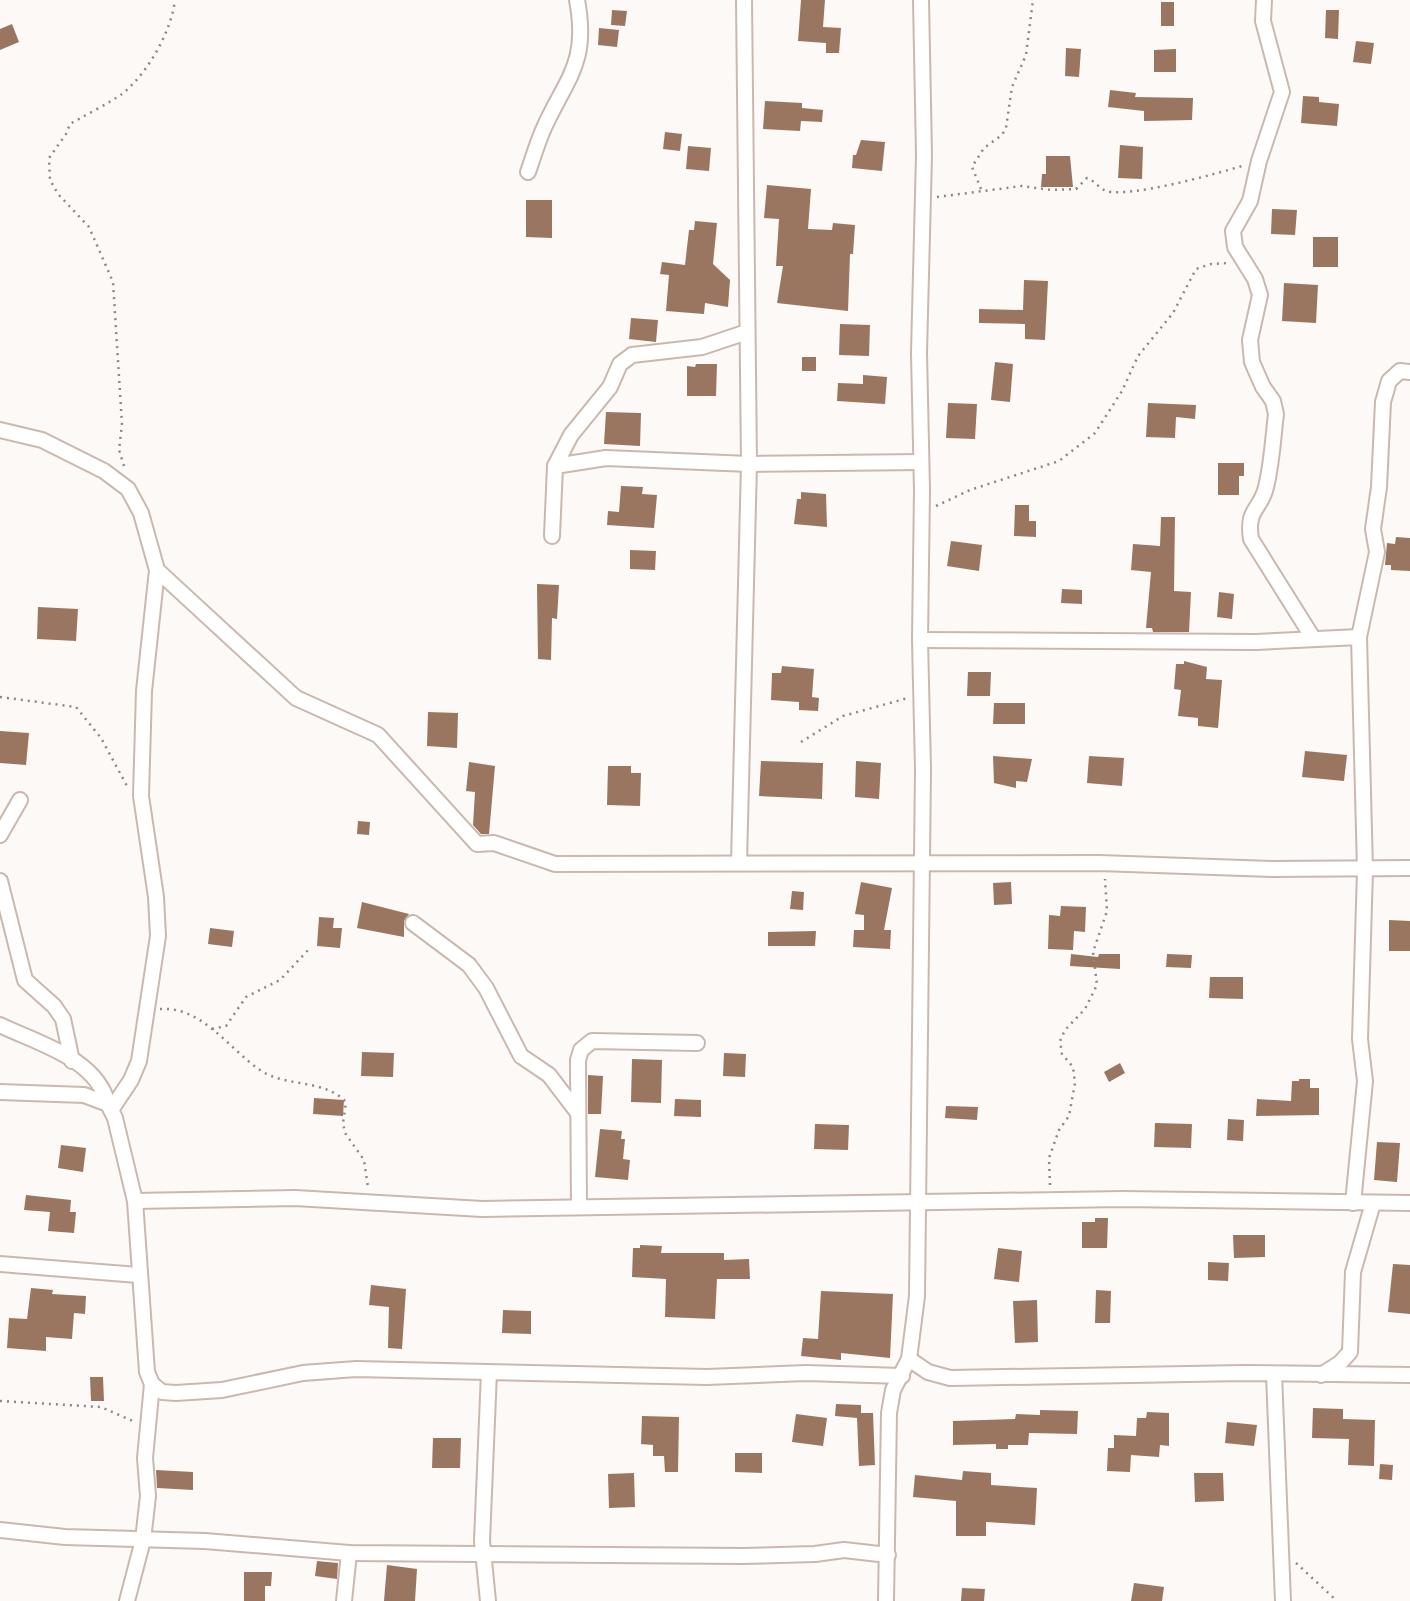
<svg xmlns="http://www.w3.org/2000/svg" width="1410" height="1601" font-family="'IBM Plex Sans',sans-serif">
  <rect width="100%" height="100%" fill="#fdf9f7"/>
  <!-- building -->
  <g fill="#9a7660">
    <path d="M801,0H825L823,27L841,28L839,53H826V43L798,41Z"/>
    <rect x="1161" y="2" width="13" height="24"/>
    <path d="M612,10L627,11L625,26L611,25Z"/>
    <path d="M1326,10H1339L1338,39L1325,38Z"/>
    <path d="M12,24L19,42L0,50V29Z"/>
    <path d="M599,28L619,30L617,47L598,45Z"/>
    <path d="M1356,41L1374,43L1371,64L1353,62Z"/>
    <path d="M1066,48L1081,49L1079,77L1065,76Z"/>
    <path d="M1176,49V72H1154V50Z"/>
    <path d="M1110,90L1136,93L1135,97L1193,98L1192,120L1144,121V111L1108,107Z"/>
    <path d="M1303,96L1319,97V102L1339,104L1337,126L1301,123Z"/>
    <path d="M765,101L802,103V108L823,110L822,122L801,121L800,131L763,129Z"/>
    <path d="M665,132L682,134L680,151L663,149Z"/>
    <path d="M861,140L885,142L882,171L852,168L853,155H856Z"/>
    <path d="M1120,145L1143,147L1142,179L1118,178Z"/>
    <path d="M688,146L711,148L709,171L686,169Z"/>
    <path d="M1046,156H1070L1073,187H1041L1042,174H1046Z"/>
    <path d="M767,185L811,189L808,229L832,230L833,223L855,225L853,254H850L848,311L777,303L783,266H776L779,219L764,218Z"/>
    <path d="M526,200H552V238L526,237Z"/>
    <path d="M1272,209L1297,210L1295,235L1271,234Z"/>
    <path d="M695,221L717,223L713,264L730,280L728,307L705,303L704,314L666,311L669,275L660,274L662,262L685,265L689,230H694Z"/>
    <rect x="1313" y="237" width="25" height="30"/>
    <path d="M1024,280L1048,281L1045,340L1025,339V324L979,323V309L1023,310Z"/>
    <path d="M1284,283L1318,285L1316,323L1282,321Z"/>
    <path d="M631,318L658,320L656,342L629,339Z"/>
    <path d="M840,324L870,325L869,356L839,355Z"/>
    <rect x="802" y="357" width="14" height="14"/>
    <path d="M995,362L1013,364L1010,402L991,400Z"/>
    <path d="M696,364H717L716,396H687V366L695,367Z"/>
    <path d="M863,375L887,377L885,404L837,401L838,383L863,384Z"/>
    <path d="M948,403L977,404L975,439L946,438Z"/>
    <path d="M1148,403L1196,405L1195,419L1176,417L1175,438L1146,437Z"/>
    <path d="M606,412L641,413L640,446L604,444Z"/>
    <path d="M1218,463H1244V476H1239V495H1218Z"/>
    <path d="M621,486L643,487L642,494L657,495L654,528L607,525L608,511L619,512Z"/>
    <path d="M801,492L826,494L827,527L794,524L797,499H801Z"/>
    <path d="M1015,505H1029V521H1036V537L1014,536Z"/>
    <path d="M1161,517H1175L1174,591L1191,592L1189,632H1153L1152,628H1146L1151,572L1131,570L1133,544L1160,546Z"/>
    <path d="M1396,537L1410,538V571L1391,570V565H1385L1387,543L1395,544Z"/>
    <path d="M951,541L982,545L979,571L947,566Z"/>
    <path d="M630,550L656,551L655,570L630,569Z"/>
    <path d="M537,584L559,585L557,619L552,618L551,660L538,659Z"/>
    <path d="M1062,589L1082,590V604L1061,603Z"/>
    <path d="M1219,592L1234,594L1232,619L1217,617Z"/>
    <path d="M38,607L78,609L76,641L37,639Z"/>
    <path d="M1184,661L1207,667L1206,679L1222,680L1218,728L1198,726V718L1178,716L1181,690L1174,689L1176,664H1184Z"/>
    <path d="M782,666L814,669L812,697L819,698L818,711L799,710V702L771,700L772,673H781Z"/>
    <path d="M968,672H991L990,696H967Z"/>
    <path d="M994,703H1025V724H993Z"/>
    <path d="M428,712L458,713L457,748L427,746Z"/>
    <path d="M0,731L29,733L26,765L0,763Z"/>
    <path d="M1305,751L1347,755L1344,781L1302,777Z"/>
    <path d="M993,756L1032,759L1027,782L1016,781V788L994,783Z"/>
    <path d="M1089,756L1124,758L1122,786L1087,783Z"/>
    <path d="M761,761L823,763L822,799L759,796Z"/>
    <path d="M856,761L881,763L879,799L855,797Z"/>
    <path d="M469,762L495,766L489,834H481L473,825L475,792L466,791Z"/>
    <path d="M608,766H631V773H641L640,806L607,805Z"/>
    <path d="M358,821L370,822L369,835L357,834Z"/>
    <path d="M861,882L892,888L884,930H891L890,949L853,947L854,930H864V915L855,914Z"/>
    <path d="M1011,882L1012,904L994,905L993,883Z"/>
    <path d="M792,891L804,892L803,910L790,909Z"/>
    <path d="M362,902L409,914L404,921V937L357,928Z"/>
    <path d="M1061,906L1086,907L1085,932L1074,931L1073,950L1048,949L1049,915L1060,916Z"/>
    <path d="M319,917L334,918L333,928H342L340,948L317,946Z"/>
    <path d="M1389,920L1410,921V951H1389Z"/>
    <path d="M210,928L234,931L232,947L208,944Z"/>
    <path d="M816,931L815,946H768V932Z"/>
    <path d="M1071,954L1098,957L1099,954H1120V969L1070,966Z"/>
    <path d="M1167,954L1192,955L1191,968L1166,967Z"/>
    <path d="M1210,977H1243V999L1209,998Z"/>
    <path d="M362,1052L394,1053L393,1077L361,1076Z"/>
    <path d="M724,1053L746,1054L745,1077L723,1076Z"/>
    <path d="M632,1059L662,1060L661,1103L631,1102Z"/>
    <path d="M1120,1063L1125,1073L1109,1082L1104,1072Z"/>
    <path d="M588,1075L603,1076L601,1114H588Z"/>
    <path d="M1299,1079H1310V1088H1319V1115L1256,1116L1257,1099L1291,1101L1292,1081H1299Z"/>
    <path d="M314,1098L344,1100L343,1116L313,1114Z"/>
    <path d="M675,1099L701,1100V1117L674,1116Z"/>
    <path d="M946,1106L978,1107L977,1120L945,1118Z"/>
    <path d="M1228,1119L1244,1120L1243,1141L1227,1140Z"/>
    <path d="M1155,1123L1192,1124L1191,1148L1154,1147Z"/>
    <path d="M815,1124L849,1125L848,1150L814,1149Z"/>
    <path d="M600,1129L622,1131L621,1139H625L623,1159L630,1160L628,1180L595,1177Z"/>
    <path d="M1377,1142L1400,1143L1397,1182L1374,1180Z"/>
    <path d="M61,1145L86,1148L83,1172L58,1168Z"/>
    <path d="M26,1195L71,1200L70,1212H76L74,1233L48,1231L50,1212L24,1210Z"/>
    <path d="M1095,1218H1108L1107,1248H1082V1222H1095Z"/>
    <path d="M1233,1235H1265V1257L1234,1258Z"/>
    <path d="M640,1245L662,1246L661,1253H724V1260L749,1259L750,1279H717L715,1319L665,1317L666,1279L632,1277L633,1248H640Z"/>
    <path d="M998,1248L1022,1251L1019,1282L994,1279Z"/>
    <path d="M1208,1262L1229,1263L1228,1281L1208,1280Z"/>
    <path d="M1393,1264L1410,1265V1314L1388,1312Z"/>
    <path d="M371,1285L406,1289L402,1349L388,1348L389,1307L369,1305Z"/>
    <path d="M31,1288L53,1290L52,1294L86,1296L85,1314L74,1313L72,1339L46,1337V1351L7,1348L9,1318L27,1319Z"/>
    <path d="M1096,1290L1111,1291L1110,1323H1095Z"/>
    <path d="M821,1291L893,1294L890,1358L841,1353V1360L801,1356L803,1338L818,1339Z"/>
    <path d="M1037,1300L1038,1342L1015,1343L1013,1301Z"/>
    <path d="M503,1310L531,1311V1334L502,1333Z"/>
    <path d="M90,1377H103L104,1401H91Z"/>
    <path d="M836,1404L861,1405V1413H873L875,1465L859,1466L857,1418L835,1416Z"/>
    <path d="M1313,1408L1343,1409V1419L1375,1420L1374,1466L1348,1465L1349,1439L1312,1438Z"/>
    <path d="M1040,1410L1078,1411L1077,1434L1029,1433L1028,1445H1008V1449H996V1444L953,1445V1421L1015,1419L1016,1414L1040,1415Z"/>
    <path d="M1147,1412L1169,1413V1446L1160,1445L1159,1457L1131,1455L1130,1472L1107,1471L1108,1448H1114V1435L1136,1436L1137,1418H1146Z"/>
    <path d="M796,1414L827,1418L823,1446L792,1442Z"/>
    <path d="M642,1416L679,1417L678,1472H665L664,1456H653V1445L641,1444Z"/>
    <path d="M1227,1422L1257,1425L1254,1446L1225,1443Z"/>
    <path d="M433,1438H461L460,1468H432Z"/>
    <path d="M735,1453H762V1473L735,1472Z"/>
    <path d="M1380,1464L1393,1465L1392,1480L1379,1479Z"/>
    <path d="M156,1470L193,1472V1490L157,1488Z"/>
    <path d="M963,1471L991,1473V1485L1037,1488L1035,1525L986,1522V1536H956V1501L913,1497L915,1475L962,1480Z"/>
    <path d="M634,1473L635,1507L609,1508L608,1474Z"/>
    <path d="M1194,1473H1223L1224,1501L1195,1502Z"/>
    <path d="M317,1561L338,1563L337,1579L315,1576Z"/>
    <path d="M387,1565L417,1569L415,1601H384Z"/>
    <path d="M244,1572H272L271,1586H265V1601H244Z"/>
    <path d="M1134,1583L1164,1587L1162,1601H1131Z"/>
    <path d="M962,1588L985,1589L984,1601H961Z"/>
  </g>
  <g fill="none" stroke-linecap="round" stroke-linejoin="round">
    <!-- minor casing -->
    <g stroke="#cab8af" stroke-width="18">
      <g id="minor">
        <path d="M1264,0L1263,21L1282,92L1259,161L1250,201L1233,231L1235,247L1255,279L1260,295L1250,340L1252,362L1263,387L1273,401L1276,414C1273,438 1272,463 1266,487C1261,510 1246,508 1251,539L1313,638"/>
        <path d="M528,172C533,158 537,144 543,130C566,78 589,64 577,0"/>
        <path d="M0,430L42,440L104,471L128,489L141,513L157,570L296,698L378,735L477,844L494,843L555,864L1099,863L1272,869L1410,868"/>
        <path d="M555,466L606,458L749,464L921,462"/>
        <path d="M552,536L555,466L571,435L610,387L620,364L632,355L702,347L747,332"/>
        <path d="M1359,637L1377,552L1373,529L1379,487L1383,402L1389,381L1400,371L1410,372"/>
        <path d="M920,640L1256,642L1359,637L1365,870L1360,1039L1365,1081L1353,1203"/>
        <path d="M0,835L20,800"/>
        <path d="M739,863L749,464L744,0"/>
        <path d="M0,881L25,980L54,1006L63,1019L72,1061"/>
        <path d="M413,923L469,965L486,988L521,1056L549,1075L578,1113"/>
        <path d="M0,1025C39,1044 96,1058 108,1104"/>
        <path d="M0,1092L84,1095L108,1104L115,1118L135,1201L147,1372L152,1384L162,1392L176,1393L222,1390L303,1373L356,1369L707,1377L806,1373L902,1376"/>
        <path d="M111,1110L131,1080L139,1061L158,936L156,897L141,796L144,691L157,570"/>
        <path d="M135,1201L295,1198L482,1209L1122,1199L1410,1203"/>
        <path d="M579,1207L578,1060L581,1050L592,1041L697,1043"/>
        <path d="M0,1264L138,1275"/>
        <path d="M909,1359L928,1372L950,1378L1245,1373L1410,1375"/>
        <path d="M1274,1374L1283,1601"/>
        <path d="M1321,1375L1340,1363L1350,1352L1353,1272L1373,1203"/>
        <path d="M0,1530L65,1537L205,1541L349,1553L743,1556L815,1554L844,1550L888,1555"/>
        <path d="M127,1601L143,1540L148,1496L145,1458L152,1384"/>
        <path d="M344,1601L349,1553"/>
        <path d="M488,1601L482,1541L489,1372"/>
        <path d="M886,1601L889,1413L893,1390L909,1359L917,1296L923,769L920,640L922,490L919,353L924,155L921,0"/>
      </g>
    </g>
    <!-- path -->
    <g stroke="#8c8784" stroke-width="2.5" stroke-dasharray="2 5" stroke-linecap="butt">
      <path d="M981,189L972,167L984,148L1002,135L1006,128L1012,87L1026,55L1033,0"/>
      <path d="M937,197L1022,186L1051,190L1076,189L1087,178C1095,181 1099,188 1106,191C1130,198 1215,174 1242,166"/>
      <path d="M124,466L119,450L122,424L113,282L89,227L58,194L50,180L49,158L66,134L70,124C82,117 111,102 122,94C148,73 171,32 175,0"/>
      <path d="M936,506L970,490L1059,461L1095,433L1122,391L1138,356L1173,313L1196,269L1211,264L1228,263"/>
      <path d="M0,697L76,707L101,738L127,786"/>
      <path d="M801,742L843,716L908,698"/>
      <path d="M160,1009C202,1006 229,1049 260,1070C286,1088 323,1078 346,1102L343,1123L345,1133L364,1160L368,1187"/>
      <path d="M212,1029L226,1026L246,997L280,980L310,948"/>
      <path d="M1050,1185L1049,1158L1059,1130L1069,1116L1075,1083L1073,1067L1062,1054L1060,1041L1065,1030L1085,1009L1097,985L1093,952L1107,911L1105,879"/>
      <path d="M0,1401L101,1407L135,1422"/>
      <path d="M1296,1563L1337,1601"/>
    </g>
    <!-- minor -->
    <use href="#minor" stroke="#fff" stroke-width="14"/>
  </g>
</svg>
